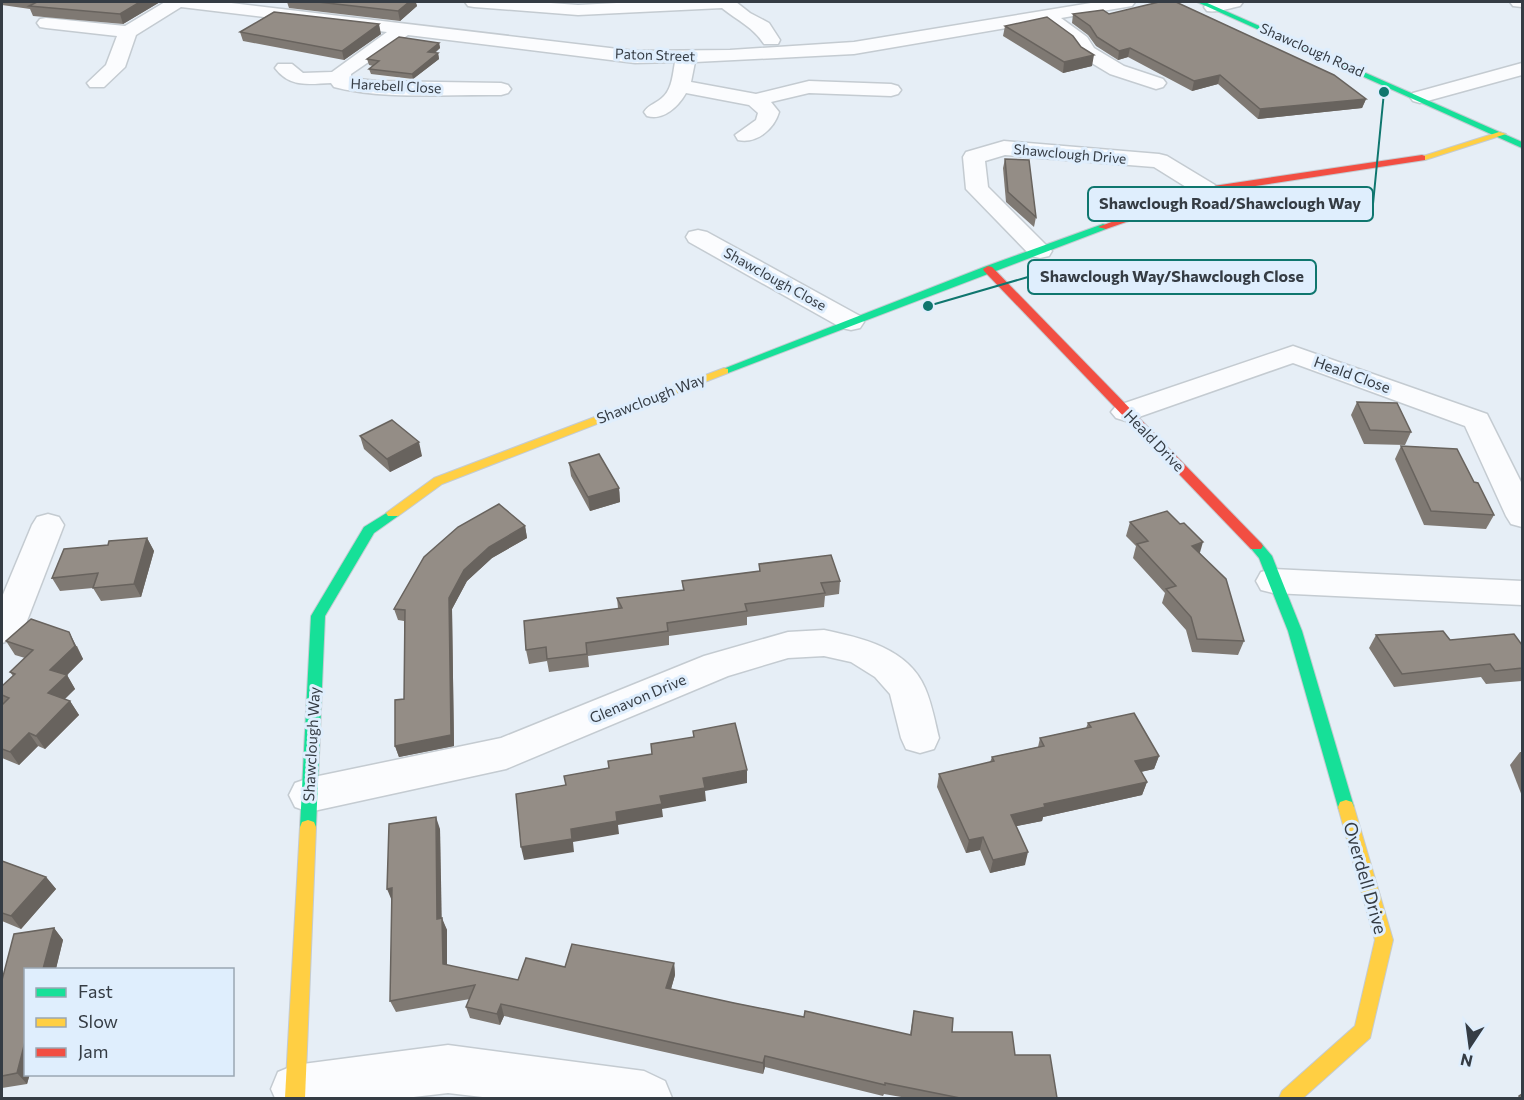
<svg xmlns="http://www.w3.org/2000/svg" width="1524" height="1100" font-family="Commissioner,sans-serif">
  <rect width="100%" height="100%" fill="#e6eef6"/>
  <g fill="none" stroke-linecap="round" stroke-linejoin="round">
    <!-- street casing -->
    <g stroke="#c4cbd1" stroke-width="3">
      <g id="street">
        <path d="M165,2H223L635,51L730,50L854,42L1097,2H1135L1132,6L1126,7L1061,18L1087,37L1094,48L1124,66L1163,79L1166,83L1163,87L1156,89L1110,74L1080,56L1073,45L1042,22L854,54L695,62L691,82L756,94L809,81L891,84L898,86L901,90L898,94L891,96L809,93L771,102L779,112C774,129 757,144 738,140L735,135L756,120L758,113L749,105L686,93C678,107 663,121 647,116L644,112C649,104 658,103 664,96C672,88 673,73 675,62L635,63L408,35L351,74V78L376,81L501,83L508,85L511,89L508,93L501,95C449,94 383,100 334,87L331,83C309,84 290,88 275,68L278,64H292L303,73L332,72L387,32L181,7L136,35L125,67L104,87H90L87,83L106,65L117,36L46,28L40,27L37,23L40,19L46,18L125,26Z"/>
        <path d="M465,2H537L578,5L636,2H736L750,13L769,23L780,40L778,44H764C753,27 738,21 722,8L578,15L474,7L468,6Z"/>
        <path d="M1214,2H1243L1240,6C1230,8 1217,13 1207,11L1204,7L1207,3Z"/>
        <path d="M1510,2H1522V7L1513,6Z"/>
        <path d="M1522,63V75L1420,103L1413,101L1410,97L1413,93Z"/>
        <path d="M1004,141L1159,154L1167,156L1215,185L1218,190L1215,195L1207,197L1199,195L1154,167L1005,155L985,161L988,187L1052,251L1049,256L1040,258L1031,256L966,189L963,157L966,152Z"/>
        <path d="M698,230L707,232L860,316L864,322L860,328L851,330L842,328L689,242L686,237L689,232Z"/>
        <path d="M1293,346L1487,414L1522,484V527L1511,524L1506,516L1465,426L1293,363L1136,418L1126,421L1116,418L1111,412L1116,406Z"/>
        <path d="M48,514L59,517L64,525L25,626L14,639L2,643V597L32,525L37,517Z"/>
        <path d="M1273,569L1522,581V605L1273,593L1261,590L1256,581L1261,572Z"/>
        <path d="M824,630C862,638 908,648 925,688C932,704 935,722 939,738L934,749L920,753L906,749L901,738L890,694L875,677L851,662L824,656L788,658L728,676L506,769L309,812L295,807L289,795L295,783L309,778L501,738L704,656L788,632Z"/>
        <path d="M448,1045L644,1071L665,1081L672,1098H491L448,1093L405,1098H275L271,1089L278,1072L295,1065Z"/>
      </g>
    </g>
    <!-- fast casing -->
    <g stroke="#c4cbd1" stroke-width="2">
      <g id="fast">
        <path d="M1197,2H1205L1522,142V148Z"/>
        <path d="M1103,224L1106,225V229L728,373H720L718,371L984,267Z"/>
        <path d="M393,509L400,513L398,516L374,533L325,616L316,827L314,832L308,834L302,832L300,827L311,616L364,527Z"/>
        <path d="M1256,541L1261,543L1272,556L1302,631L1354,807L1352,812L1346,814L1340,812L1338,807L1288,631L1259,558L1249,546Z"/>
      </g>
    </g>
    <!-- slow casing -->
    <g stroke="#c4cbd1" stroke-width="2">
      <g id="slow">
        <path d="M1499,132L1506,134L1425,160L1417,158Z"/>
        <path d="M724,368L728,369V373L442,484L398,516H388L386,513L434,478Z"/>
        <path d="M1346,800L1352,802L1354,807L1393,940L1370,1038L1303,1098H1279L1282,1091L1355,1026L1375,940L1338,807L1340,802Z"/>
        <path d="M308,820L314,822L316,827L305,1098H285L300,827L302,822Z"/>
      </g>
    </g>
    <!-- jam casing -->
    <g stroke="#c4cbd1" stroke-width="2">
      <g id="jam">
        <path d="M1422,155L1425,156V160L1209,193L1106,229L1098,227L1207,187Z"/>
        <path d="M988,266L992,267L1261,543L1263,546L1261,549H1251L984,271L983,269Z"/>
      </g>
    </g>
    <!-- street -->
    <use href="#street" fill="#fbfcfe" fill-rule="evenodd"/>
    <!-- fast -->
    <use href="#fast" fill="#16e098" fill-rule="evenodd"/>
    <!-- slow -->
    <use href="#slow" fill="#ffcf43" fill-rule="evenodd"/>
    <!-- jam -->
    <use href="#jam" fill="#f24e42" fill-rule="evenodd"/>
  </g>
  <!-- wall -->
  <g fill="#7f7973">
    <path d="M2,2H160L123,24L33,16L30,9L2,5Z"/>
    <path d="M287,2H418L416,3L417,6L400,21L289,8Z"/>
    <path d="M1073,14H1109L1366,99L1362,108L1258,119L1218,84L1192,91L1128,57L1118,60L1096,46L1088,35L1072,23Z"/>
    <path d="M1005,26L1092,66L1063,73L1003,36Z"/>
    <path d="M240,32L381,34L344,60L243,41Z"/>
    <path d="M439,43L440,48L435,53H438L439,59L413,79L371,74L369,69L373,66L369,65L367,59Z"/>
    <path d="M1005,159L1036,217L1034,227L1006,202L1003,168Z"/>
    <path d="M1357,402L1411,432L1405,445L1364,444L1351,415Z"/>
    <path d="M360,436L422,456L390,472L364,449Z"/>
    <path d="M1401,446L1474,482L1494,515L1486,529L1424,525L1395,459Z"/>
    <path d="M569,463L619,488L620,502L590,511L571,476Z"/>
    <path d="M1130,522L1200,553L1244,641L1238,655L1192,652L1186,630L1162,603L1165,593L1133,558L1136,546L1126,536Z"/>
    <path d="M525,526L527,538L492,558L467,581L452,609L454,746L399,757L395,746L404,699V621L398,620L394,609Z"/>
    <path d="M147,538L154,551L141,597L101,601L93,588L60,591L52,578L108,545Z"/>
    <path d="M759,564L840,581L839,594L825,596L824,607L747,617V625L669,636V645L588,656L589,667L549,672L547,661L529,664L526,650L618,608L617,598L683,590L682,581L759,571Z"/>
    <path d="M1376,635L1522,645V681L1486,684L1481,677L1394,687L1369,648Z"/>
    <path d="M6,641L77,646L83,659L67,675L75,689L64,699L70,701L79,715L45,749L38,746L19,765L2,758V705L3,704L2,702V686L13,676L10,672L25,658L15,655Z"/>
    <path d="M1088,723L1159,756L1154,769L1141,772L1147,782L1142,795L1043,817L1042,821L1016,826L1025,865L990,873L980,850L966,853L937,787L939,774L990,762L992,757L1038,747L1040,738L1086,728Z"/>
    <path d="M1520,752H1522V796L1510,765Z"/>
    <path d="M440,829L441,918L447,930V965L518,980L565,967L674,963L675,975L671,989L734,1003L804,1017L910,1035L914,1011L952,1032L1015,1055L1057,1098H907L884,1094L883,1096L765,1067L763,1074L504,1016L500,1025L470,1018L466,1007L470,999L396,1012L390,1001Z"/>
    <path d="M2,861L46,877L56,889L21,929L2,921Z"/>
    <path d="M54,928L63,940L27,1084L2,1088V980Z"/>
  </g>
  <!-- shaded-wall -->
  <g fill="#68635e">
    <path d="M140,2H160L123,24L120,14Z"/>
    <path d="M409,2H418L416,3L417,6L400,21L398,11Z"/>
    <path d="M379,24L381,34L344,60L342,51Z"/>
    <path d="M439,43L440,48L429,57L428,52Z"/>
    <path d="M1130,48L1128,57L1118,60L1119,51Z"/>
    <path d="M438,53L439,59L413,79L412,74Z"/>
    <path d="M1094,55L1092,66L1063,73L1064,62Z"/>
    <path d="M1220,75L1218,84L1192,91L1194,81Z"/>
    <path d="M1366,99L1362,108L1258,119L1260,109Z"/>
    <path d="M419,442L422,456L390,472L387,459Z"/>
    <path d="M619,488L620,502L590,511L588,497Z"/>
    <path d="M525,526L527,538L492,558L467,581L452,609L454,746L399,757L395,746L449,598L464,570L489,547Z"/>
    <path d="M147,538L154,551L141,597L134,584Z"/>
    <path d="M1203,542L1199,556L1192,546Z"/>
    <path d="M69,632L83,659L59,683L50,670Z"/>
    <path d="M67,675L75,689L57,707L48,693Z"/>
    <path d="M70,701L79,715L45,749L36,736Z"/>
    <path d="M29,733L38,746L19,765L10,752Z"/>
    <path d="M1159,756L1154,769L1130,774L1135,761Z"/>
    <path d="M747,770V783L705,791L706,801L662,809L663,817L618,825L619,834L573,842L574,852L524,860L521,847L660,796L703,778Z"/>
    <path d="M1147,782L1142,795L1043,817L1042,821L1007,828L1011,815L1044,804Z"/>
    <path d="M436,817L440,829L442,931L437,919Z"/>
    <path d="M983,837L980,850L966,853L969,840Z"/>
    <path d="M1028,852L1025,865L990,873L993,860Z"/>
    <path d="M46,877L56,889L21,929L11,916Z"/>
    <path d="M392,888V901L387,889Z"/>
    <path d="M442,918L447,930V976L443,964Z"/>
    <path d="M54,928L63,940L56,969H43Z"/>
    <path d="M674,963L675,975L668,999L666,988Z"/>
    <path d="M501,1004L504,1016L500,1025L497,1014Z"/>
    <path d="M26,1038V1074H30L27,1084L17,1073Z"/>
    <path d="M765,1056V1067L763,1074V1063Z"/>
  </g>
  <!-- building -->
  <g fill="#948d86" stroke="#68635e" stroke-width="1.5">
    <path d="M37,2H140L120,14L29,6Z"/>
    <path d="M318,2H409L398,11Z"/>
    <path d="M1159,2H1176L1334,75L1366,99L1260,109L1220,75L1194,81L1130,48L1119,51L1097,37L1090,26L1073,14L1103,10L1109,14Z"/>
    <path d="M274,12L379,24L342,51L240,32Z"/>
    <path d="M1047,17L1073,36L1081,47L1094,55L1064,62L1005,26Z"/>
    <path d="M399,37L439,43L428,52L438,53L412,74L369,69L379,61L367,59Z"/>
    <path d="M1005,159L1029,160L1036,217L1008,192Z"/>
    <path d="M1357,402L1397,403L1411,432L1370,430Z"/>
    <path d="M392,420L419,442L387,459L360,436Z"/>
    <path d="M1401,446L1457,449L1474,482L1478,483L1494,515L1431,511Z"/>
    <path d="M599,454L619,488L588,497L569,463Z"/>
    <path d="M499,504L525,526L489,547L464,570L449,598L451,735L395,746V700L404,699L405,610L394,609L424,557L458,527Z"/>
    <path d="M1167,511L1180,524L1184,523L1203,542L1192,546L1226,579L1244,641L1197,639L1191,617L1166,589L1176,586L1137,544L1148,541L1130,522Z"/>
    <path d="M147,538L134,584L93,588L98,573L52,578L64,549L108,545L109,541Z"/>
    <path d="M831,555L840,581L821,583L825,593L745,604L747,611L667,623L668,631L586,643L587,654L547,659L546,647L526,650L524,621L622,608L617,598L684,590L682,581L760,571L759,564Z"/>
    <path d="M31,619L69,632L75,646L50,670L67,675L48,693L70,701L36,736L29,733L10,752L2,749V705L9,698L2,695V686L15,674L10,672L33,650L6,641Z"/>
    <path d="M1443,631L1450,640L1514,634L1522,645V668L1495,671L1490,664L1402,674L1376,635Z"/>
    <path d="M1134,713L1159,756L1135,761L1147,782L1044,804L1045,807L1011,815L1028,852L993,860L983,837L969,840L939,774L994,761L992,757L1044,746L1040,738L1091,727L1088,723Z"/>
    <path d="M735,723L747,770L703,778L705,788L660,796L662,804L616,812L617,821L571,829L572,839L521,847L516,794L566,785L564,776L609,768L608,761L652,754L651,744L694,737L693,731Z"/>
    <path d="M436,817L437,919L442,918L443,964L518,980L526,958L565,967L572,944L674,963L666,988L734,1003L804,1017L805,1011L911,1035L914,1011L953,1018L952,1032H1012L1015,1055H1050L1057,1098H960L885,1083V1085L765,1056L763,1063L501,1004L497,1014L466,1007L475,985L390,1001L392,888L387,889L389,824Z"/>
    <path d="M2,861L46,877L11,916L2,913Z"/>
    <path d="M54,928L43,969H26V1038L17,1073L2,1076V980L14,934Z"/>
    <path d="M1522,1094V1098H1521L1519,1096Z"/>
  </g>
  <g text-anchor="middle" stroke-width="6" stroke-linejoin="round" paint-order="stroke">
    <!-- far-street labels -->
    <g font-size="14" fill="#353c44" stroke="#dfeefd">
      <text transform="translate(1312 50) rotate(24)" y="5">Shawclough Road</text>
      <text transform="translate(655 55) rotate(2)" y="5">Paton Street</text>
      <text transform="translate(396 86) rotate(3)" y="5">Harebell Close</text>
      <text transform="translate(1070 154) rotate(5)" y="5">Shawclough Drive</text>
      <text transform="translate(775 279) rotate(29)" y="5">Shawclough Close</text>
    </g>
    <!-- street labels -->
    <g font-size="15" fill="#353c44" stroke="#dfeefd">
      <text transform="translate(1352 375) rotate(20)" y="5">Heald Close</text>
      <text transform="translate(651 399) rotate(-21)" y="5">Shawclough Way</text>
      <text transform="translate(1154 441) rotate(46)" y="5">Heald Drive</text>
      <text transform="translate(638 699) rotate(-23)" y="5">Glenavon Drive</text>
      <text transform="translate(312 744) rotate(-87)" y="5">Shawclough Way</text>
    </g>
    <!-- near-street labels -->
    <g font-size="18" fill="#353c44" stroke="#dfeefd">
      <text transform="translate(1365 878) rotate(74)" y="6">Overdell Drive</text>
    </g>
  </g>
  <!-- callouts -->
  <path fill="none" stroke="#0f766e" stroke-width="2" d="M1384 92L1373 204M928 306L1028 277"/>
  <g fill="#0f766e" stroke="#dfeefd" stroke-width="2">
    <circle cx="1384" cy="92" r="6"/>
    <circle cx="928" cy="306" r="6"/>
  </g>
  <g fill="#dfeefd" stroke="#0f766e" stroke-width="2">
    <rect x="1088" y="187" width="285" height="34" rx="6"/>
    <rect x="1028" y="260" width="288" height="34" rx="6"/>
  </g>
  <g font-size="16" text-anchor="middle" font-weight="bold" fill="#353c44">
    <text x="1230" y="209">Shawclough Road/Shawclough Way</text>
    <text x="1172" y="282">Shawclough Way/Shawclough Close</text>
  </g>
  <!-- border -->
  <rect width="1524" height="1100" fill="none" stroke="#353c44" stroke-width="6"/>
  <!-- legend -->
  <rect x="24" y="968" width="210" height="108" fill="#dfeefd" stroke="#9ba7b3" stroke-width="1.5"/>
  <rect x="36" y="988" width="30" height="9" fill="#16e098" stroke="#9ba7b3" stroke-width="1.5"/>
  <text x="78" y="998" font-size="18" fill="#353c44">Fast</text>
  <rect x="36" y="1018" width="30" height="9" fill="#ffcf43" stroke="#9ba7b3" stroke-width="1.5"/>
  <text x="78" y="1028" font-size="18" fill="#353c44">Slow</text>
  <rect x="36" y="1048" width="30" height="9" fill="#f24e42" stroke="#9ba7b3" stroke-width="1.5"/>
  <text x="78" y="1058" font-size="18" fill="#353c44">Jam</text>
  <!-- north arrow -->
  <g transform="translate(1470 1046) rotate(193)" stroke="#dfeefd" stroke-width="4.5" paint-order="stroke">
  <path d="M0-4.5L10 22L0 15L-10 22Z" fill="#353c44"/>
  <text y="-9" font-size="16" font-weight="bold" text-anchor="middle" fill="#353c44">N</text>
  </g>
</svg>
